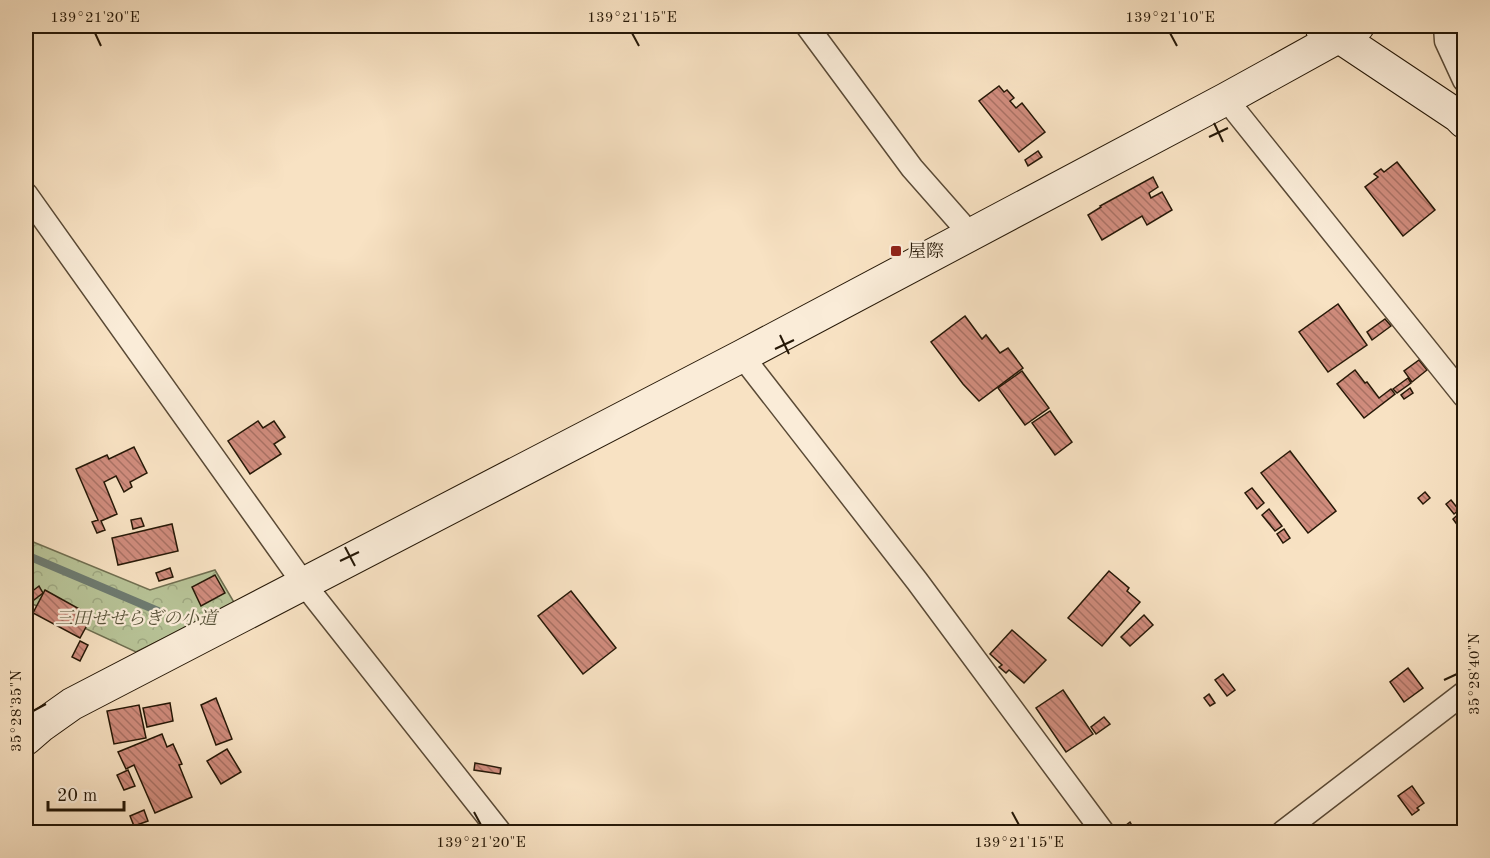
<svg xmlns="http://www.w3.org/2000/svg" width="1490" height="858" font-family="'Old Standard TT','Noto Serif JP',serif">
  <defs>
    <pattern id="park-crowns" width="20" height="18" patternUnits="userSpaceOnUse" patternTransform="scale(1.5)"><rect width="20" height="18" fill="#b8c498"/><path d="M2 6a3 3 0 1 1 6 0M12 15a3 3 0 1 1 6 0" fill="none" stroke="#9ea882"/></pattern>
    <pattern id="building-back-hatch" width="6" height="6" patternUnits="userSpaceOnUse" patternTransform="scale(1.5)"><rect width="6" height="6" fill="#d08c7d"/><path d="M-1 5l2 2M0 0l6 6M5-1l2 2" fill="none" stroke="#a97164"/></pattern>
  </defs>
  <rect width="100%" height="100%" fill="#f8e2c3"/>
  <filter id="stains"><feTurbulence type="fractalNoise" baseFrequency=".00333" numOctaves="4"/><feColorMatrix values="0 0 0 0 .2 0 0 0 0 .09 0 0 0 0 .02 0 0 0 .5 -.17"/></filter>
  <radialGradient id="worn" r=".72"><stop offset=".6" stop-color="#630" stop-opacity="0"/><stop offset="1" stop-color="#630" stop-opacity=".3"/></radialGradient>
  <!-- park -->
  <path fill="url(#park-crowns)" stroke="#6f6e50" stroke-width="1.5" d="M26,539L150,590L215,570L235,604L136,652L26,601Z"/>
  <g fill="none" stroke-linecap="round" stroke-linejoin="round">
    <!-- stream -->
    <path stroke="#6d7b71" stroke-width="8" d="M26,555L158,611"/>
  </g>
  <!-- building -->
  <g fill="url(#building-back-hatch)" stroke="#261807" stroke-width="1.5">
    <path d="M999,86L1004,92L1007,90L1014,98L1010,101L1016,108L1022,103L1045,132L1019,152L979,101Z"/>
    <path d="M1038,151L1042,157L1028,166L1025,160Z"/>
    <path d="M1397,162L1435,210L1403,236L1365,187L1378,177L1374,174L1381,169L1384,172Z"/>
    <path d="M1153,177L1158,187L1149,193L1151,198L1162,192L1172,210L1147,225L1142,216L1102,240L1088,215L1101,207L1100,206Z"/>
    <path d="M1338,304L1367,345L1328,372L1299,332Z"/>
    <path d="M965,316L982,339L986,335L1000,353L1008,348L1023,368L979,401L963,384L931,342Z"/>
    <path d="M1385,319L1391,326L1372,340L1367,332Z"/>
    <path d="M1419,360L1427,370L1412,382L1404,371Z"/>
    <path d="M1355,370L1365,383L1367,382L1379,398L1391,389L1395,394L1364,418L1337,384Z"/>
    <path d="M1022,371L1049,408L1025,425L998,388Z"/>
    <path d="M1408,378L1411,383L1397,393L1393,389Z"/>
    <path d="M1410,388L1413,393L1404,399L1401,395Z"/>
    <path d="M1050,411L1072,442L1055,455L1032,423Z"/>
    <path d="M258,421L263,428L274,421L285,437L274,444L281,454L250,474L228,441Z"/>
    <path d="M134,447L147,473L130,482L132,487L124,492L116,476L104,482L117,514L101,521L105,530L97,533L92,522L98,520L76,469L107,455L109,459Z"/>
    <path d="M1290,451L1336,511L1308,533L1261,473Z"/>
    <path d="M1252,488L1264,503L1257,509L1245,493Z"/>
    <path d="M1425,492L1430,498L1423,504L1418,498Z"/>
    <path d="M1451,500L1459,510L1454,514L1446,504Z"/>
    <path d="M1269,509L1282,526L1275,531L1262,515Z"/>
    <path d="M1464,509V534L1453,519Z"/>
    <path d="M141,518L144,526L133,529L131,520Z"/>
    <path d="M172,524L178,551L118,565L112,538Z"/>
    <path d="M1284,529L1290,538L1283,543L1277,534Z"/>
    <path d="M170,568L173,577L159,581L156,573Z"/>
    <path d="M1109,571L1129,588L1127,591L1140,602L1102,646L1068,618Z"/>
    <path d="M215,575L225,593L201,606L192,587Z"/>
    <path d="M39,586L43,593L26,606V596Z"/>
    <path d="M45,590L92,616L80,638L33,613Z"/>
    <path d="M571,591L616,648L583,674L538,616Z"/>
    <path d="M1144,615L1153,625L1130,646L1121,637Z"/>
    <path d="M1012,630L1046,660L1024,683L1009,670L1006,673L999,667L1002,665L990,654Z"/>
    <path d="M80,641L88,645L80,661L72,657Z"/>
    <path d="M1408,668L1423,688L1404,702L1390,682Z"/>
    <path d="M1223,674L1235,690L1227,696L1215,680Z"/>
    <path d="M1063,690L1093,734L1066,752L1036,708Z"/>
    <path d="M1209,694L1215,703L1210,706L1204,698Z"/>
    <path d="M216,698L232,739L216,745L201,705Z"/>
    <path d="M170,703L173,721L147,727L143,708Z"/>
    <path d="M139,705L146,738L114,744L107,711Z"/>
    <path d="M1104,717L1110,724L1096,734L1091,727Z"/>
    <path d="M162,734L167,747L173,744L182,764L179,765L192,797L155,813L134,765L126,769L118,752Z"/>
    <path d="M227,749L241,772L221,784L207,761Z"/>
    <path d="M475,763L501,768L500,774L474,770Z"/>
    <path d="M128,770L135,786L124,790L117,775Z"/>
    <path d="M1412,786L1424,803L1417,808L1419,810L1412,815L1398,796Z"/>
    <path d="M144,810L148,821L134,826L130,816Z"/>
    <path d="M1130,822L1134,829L1129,832H1117Z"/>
  </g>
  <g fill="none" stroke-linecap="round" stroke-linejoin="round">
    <!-- street casing -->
    <g stroke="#5a4a36" stroke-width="25">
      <g id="street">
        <path d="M807,26L912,168L971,235"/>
        <path d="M1445,26L1446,41L1464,80"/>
        <path d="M1226,99L1464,396"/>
        <path d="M26,194L304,584L500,832"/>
        <path d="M742,356L917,581L1103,832"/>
        <path d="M1283,832L1464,693"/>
      </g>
    </g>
    <!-- secondary casing -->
    <g stroke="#261807" stroke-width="34">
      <g id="secondary">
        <path d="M1322,29L1338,36L1458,116L1464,122"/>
        <path d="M26,739L41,726L72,704L742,356L1226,99L1358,26"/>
      </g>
    </g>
    <!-- street -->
    <use href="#street" stroke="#faecd8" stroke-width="22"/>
    <!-- secondary -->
    <use href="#secondary" stroke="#faecd8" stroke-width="32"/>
  </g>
  <!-- ticks -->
  <path fill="none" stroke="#261807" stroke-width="2" d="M95,33L101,46M632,33L639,46M1170,33L1177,46M1214,123L1223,142M1209,137L1228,128M780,335L789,354M775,349L794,340M345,547L355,566M340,561L359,552M1444,680L1457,674M33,711L46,704M474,812L481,825M1012,812L1019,825"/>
  <!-- markers -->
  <rect fill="#8f2418" stroke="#faecd8" stroke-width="2" x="890" y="245" width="12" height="12" rx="3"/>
  <g text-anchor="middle" stroke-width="4.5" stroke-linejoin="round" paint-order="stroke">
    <!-- poi labels -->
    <g font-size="18" fill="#261807" stroke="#faecd8" text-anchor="start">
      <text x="908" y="257">屋際</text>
    </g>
    <!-- park labels -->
    <g font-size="18" font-style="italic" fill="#59543a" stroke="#faecd8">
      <text x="136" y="624">三田せせらぎの小道</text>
    </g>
  </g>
  <!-- margin -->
  <rect width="1490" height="858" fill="none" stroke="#f8e2c3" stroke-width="66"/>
  <!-- scale -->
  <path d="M48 801v9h76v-9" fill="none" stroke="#261807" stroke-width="3"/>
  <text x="57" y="801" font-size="18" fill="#261807" stroke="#faecd8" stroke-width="4.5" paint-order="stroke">20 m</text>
  <rect x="33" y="33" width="1424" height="792" fill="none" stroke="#261807" stroke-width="2"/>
  <g font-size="15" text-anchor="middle" fill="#261807">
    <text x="95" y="22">139°21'20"E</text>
    <text x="632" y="22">139°21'15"E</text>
    <text x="1170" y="22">139°21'10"E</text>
    <text transform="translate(1474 674) rotate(-90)" y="5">35°28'40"N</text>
    <text transform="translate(16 711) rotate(-90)" y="5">35°28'35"N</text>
    <text x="481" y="847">139°21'20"E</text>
    <text x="1019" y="847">139°21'15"E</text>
  </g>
  <rect width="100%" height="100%" filter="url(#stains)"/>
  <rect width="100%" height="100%" fill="url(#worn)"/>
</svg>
